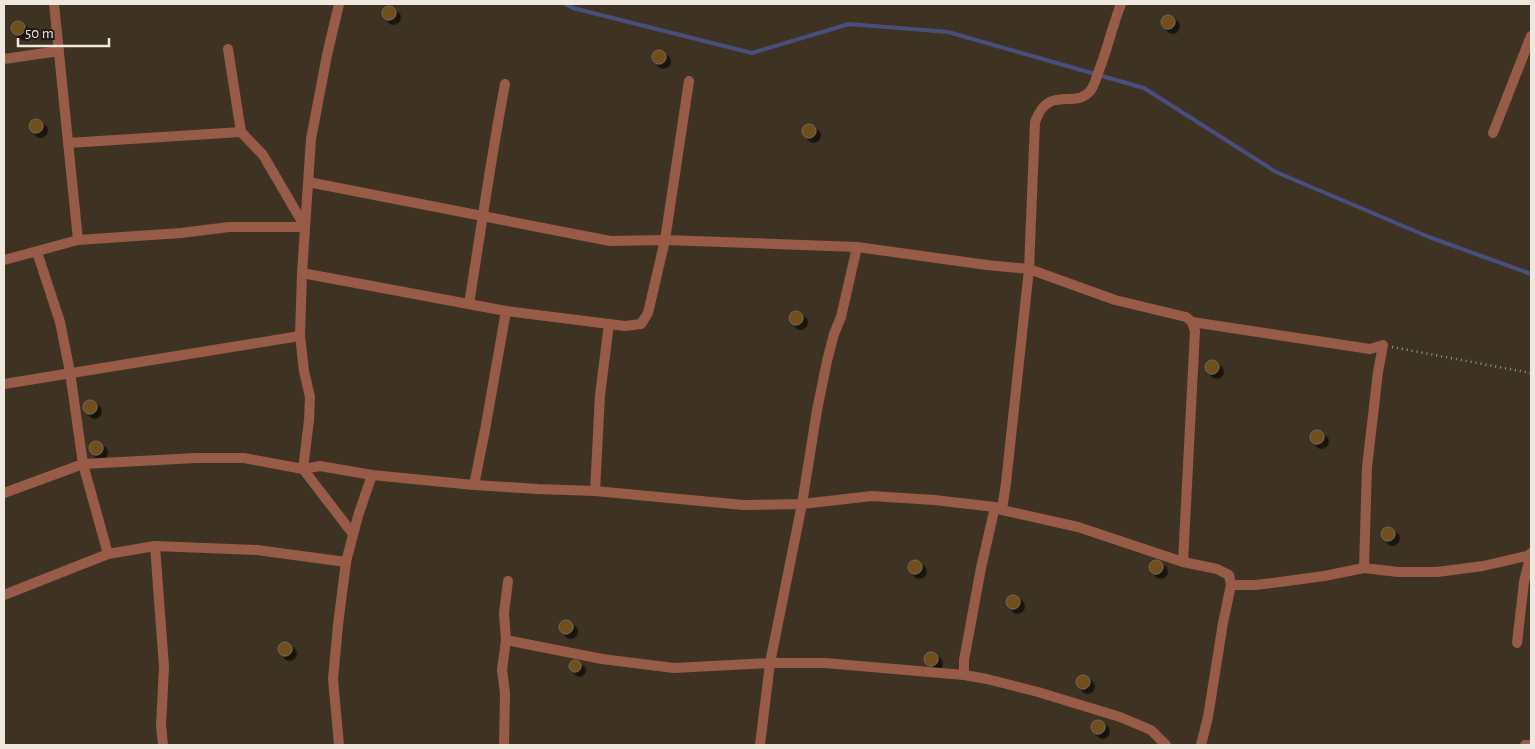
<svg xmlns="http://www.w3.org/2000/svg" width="1535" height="749" font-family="'Alegreya Sans',sans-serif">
  <defs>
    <filter id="shadow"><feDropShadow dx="4.5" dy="4.5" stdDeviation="0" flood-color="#0009"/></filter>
  </defs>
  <rect width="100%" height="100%" fill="#3e3323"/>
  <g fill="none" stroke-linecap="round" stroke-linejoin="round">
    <!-- stream -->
    <path stroke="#484e7d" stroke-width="4" d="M565,4L573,8L752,53L849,24L948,32L1144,88L1276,172L1429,237L1531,274"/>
  </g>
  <!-- building -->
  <g fill="#6f4f1f" stroke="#756857" filter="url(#shadow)">
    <circle cx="389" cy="13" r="7"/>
    <circle cx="1168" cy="22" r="7"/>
    <circle cx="18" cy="28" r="7"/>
    <circle cx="659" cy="57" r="7"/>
    <circle cx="36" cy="126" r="7"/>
    <circle cx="809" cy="131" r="7"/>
    <circle cx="796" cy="318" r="7"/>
    <circle cx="1212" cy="367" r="7"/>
    <circle cx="90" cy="407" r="7"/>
    <circle cx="1317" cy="437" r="7"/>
    <circle cx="96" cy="448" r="7"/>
    <circle cx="1388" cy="534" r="7"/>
    <circle cx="915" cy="567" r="7"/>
    <circle cx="1156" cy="567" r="7"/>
    <circle cx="1013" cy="602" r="7"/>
    <circle cx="566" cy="627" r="7"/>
    <circle cx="285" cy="649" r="7"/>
    <circle cx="931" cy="659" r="7"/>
    <circle cx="575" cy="666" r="6"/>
    <circle cx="1083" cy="682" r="7"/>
    <circle cx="1098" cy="727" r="7"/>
  </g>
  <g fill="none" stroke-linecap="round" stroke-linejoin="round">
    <!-- path -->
    <path stroke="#9f9689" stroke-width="2.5" stroke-dasharray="1 4" stroke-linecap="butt" d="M1392,347L1531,373"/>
    <!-- minor -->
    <g stroke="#975b48" stroke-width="10">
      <path d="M54,4L78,240"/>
      <path d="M339,4L327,55L311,139L302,273L300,336L304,371L310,397L309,420L303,469L353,534"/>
      <path d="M1121,4C1112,27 1107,51 1098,73C1096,79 1094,87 1090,91C1075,110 1049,83 1035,122L1029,269L1006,483L1002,510L1078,527L1183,562L1217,569L1229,575L1231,585L1223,623L1208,717L1201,745"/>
      <path d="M4,59L59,51"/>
      <path d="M1493,133L1531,36"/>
      <path d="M68,143L241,132"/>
      <path d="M308,182L610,241L665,240L857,247L987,265L1029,269L1115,300L1186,317L1192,322L1195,331L1183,562"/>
      <path d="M37,252L60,322L70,372L83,464L108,554"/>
      <path d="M4,260L78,240L181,233L229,227H305L263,155L241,132L228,49"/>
      <path d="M302,273L506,311L625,326L641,324L648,313L665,240L689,81"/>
      <path d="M469,304C481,230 491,157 505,84"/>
      <path d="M1192,322L1370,349L1383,345L1378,372L1367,467L1364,568"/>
      <path d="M4,384L300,336"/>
      <path d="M474,485L485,430L506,311"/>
      <path d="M595,491L600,395L609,324"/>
      <path d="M4,493L83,464L196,458H244L303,469L320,466L372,475L474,485L538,489L595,491L743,505L802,504L872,496L934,500L995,507L1002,510"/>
      <path d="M155,546L164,667L161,725L163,745"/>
      <path d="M1231,585H1255L1280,582L1324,576L1364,568L1398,572H1437L1483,566L1531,555"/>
      <path d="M4,595L108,554L155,546L257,550L346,562"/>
      <path d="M506,640L602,659L674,668L770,663H825L964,675L987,679L1038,692L1120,717L1151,730L1166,745"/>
      <path d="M1517,643L1524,582L1531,553"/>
      <path d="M964,675V660L981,568L995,507"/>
      <path d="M339,745L333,679L338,625L346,562L358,516L372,475"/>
      <path d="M504,745L505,693L502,670L506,640L504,613L508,581"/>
      <path d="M760,745L770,663L802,504L817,410L827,361L834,334L841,317L857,247"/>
      <path d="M1525,745H1531"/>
    </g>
  </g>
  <!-- border -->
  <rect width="1535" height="749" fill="none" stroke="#efe8de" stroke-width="10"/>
  <!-- scale -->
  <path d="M18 38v8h91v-8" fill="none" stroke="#efe8de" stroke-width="2.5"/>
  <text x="25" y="38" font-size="15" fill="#efe8de" stroke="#211c15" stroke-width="4" paint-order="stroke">50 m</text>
</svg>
